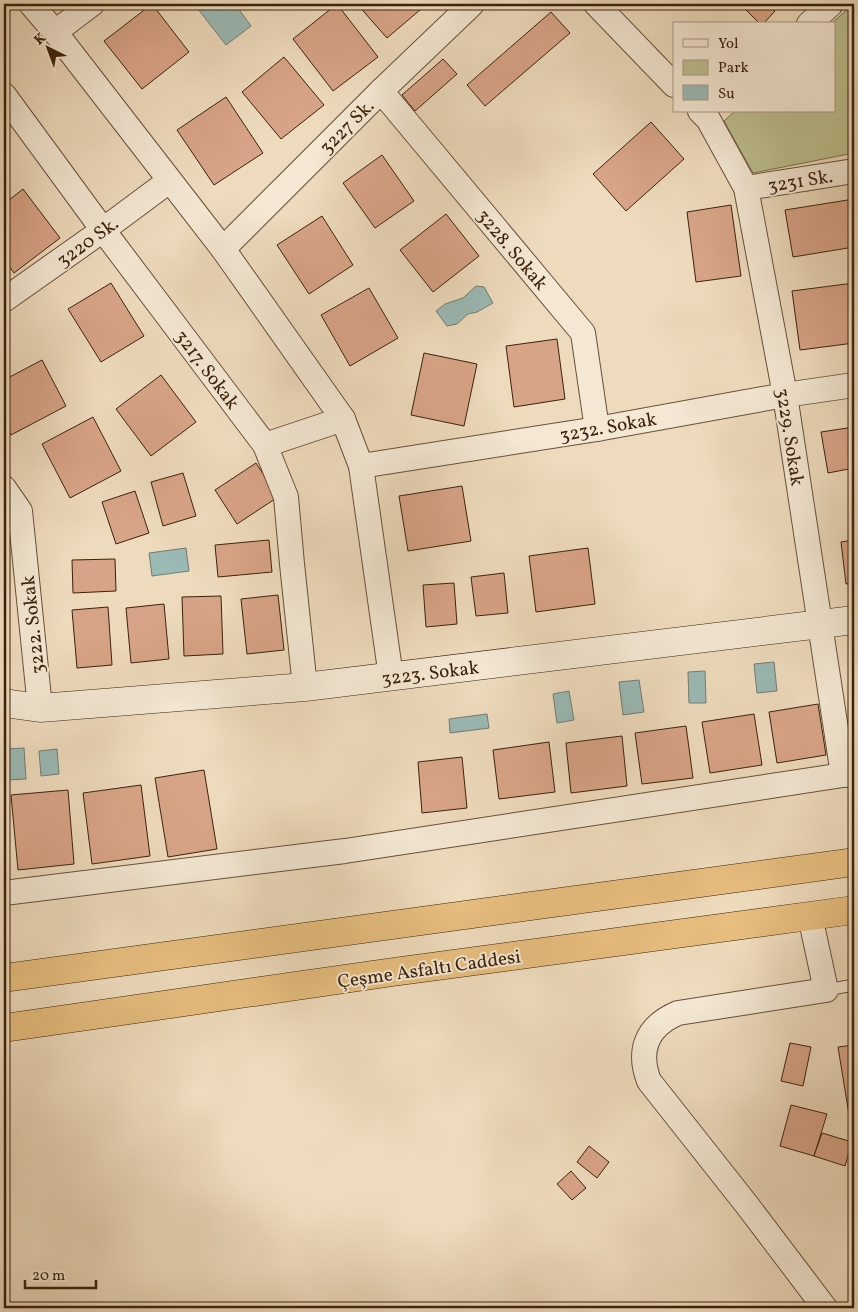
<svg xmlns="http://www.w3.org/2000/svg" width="858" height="1312" font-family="Vollkorn,serif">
  <rect width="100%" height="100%" fill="#eedbbd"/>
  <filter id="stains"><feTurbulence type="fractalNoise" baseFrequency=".004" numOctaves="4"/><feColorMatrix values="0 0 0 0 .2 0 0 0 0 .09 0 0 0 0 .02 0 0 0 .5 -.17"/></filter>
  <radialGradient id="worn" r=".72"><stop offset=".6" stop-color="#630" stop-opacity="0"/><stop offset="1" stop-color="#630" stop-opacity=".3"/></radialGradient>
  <!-- green -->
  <path fill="#bdbf8e" stroke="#7c704c" d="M853,4L854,153L753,173L724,121L735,111H834V24H831Z"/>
  <!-- water -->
  <g fill="#9abab6" stroke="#747d72">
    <path d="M194,4H235L251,26L226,45Z"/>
    <path d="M476,286L484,287L493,303L477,312L468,314L457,324L447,326L436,311L445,304L463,298Z"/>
    <path d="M186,548L189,571L152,576L149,553Z"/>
    <path d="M774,662L777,691L757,693L754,664Z"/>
    <path d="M705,671L706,703H689L688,672Z"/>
    <path d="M639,680L644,712L623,715L619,682Z"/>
    <path d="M569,691L574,720L557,723L553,694Z"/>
    <path d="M487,714L489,728L450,733L449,719Z"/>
    <path d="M24,748L26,779L7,780L5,749Z"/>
    <path d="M57,749L59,774L41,776L39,751Z"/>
  </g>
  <!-- building -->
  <g fill="#d8a487" stroke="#3b220b">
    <path d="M152,4L189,52L142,89L104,41Z"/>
    <path d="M337,4L378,57L333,91L293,39Z"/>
    <path d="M357,4H427L387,38Z"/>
    <path d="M740,4H768L775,11L763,24H760Z"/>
    <path d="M551,12L570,33L485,106L467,85Z"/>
    <path d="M284,57L324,105L281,139L242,92Z"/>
    <path d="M443,59L457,74L415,111L402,95Z"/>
    <path d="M226,97L263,153L214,185L177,130Z"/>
    <path d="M651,122L684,159L626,211L593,174Z"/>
    <path d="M382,155L414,201L375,228L343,183Z"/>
    <path d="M23,189L60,238L14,273L4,259V204Z"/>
    <path d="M854,199V247L793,257L785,210Z"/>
    <path d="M731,205L741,276L696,282L687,212Z"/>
    <path d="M446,214L479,256L433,292L400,250Z"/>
    <path d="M322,216L353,265L309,294L277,245Z"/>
    <path d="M111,283L144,336L101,362L68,309Z"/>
    <path d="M854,283V343L800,350L792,291Z"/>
    <path d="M369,288L398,338L350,366L321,315Z"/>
    <path d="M557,339L565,399L514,407L506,346Z"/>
    <path d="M424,353L477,364L464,426L411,415Z"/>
    <path d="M42,360L66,406L11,435L4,422V380Z"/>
    <path d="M161,375L196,422L151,456L116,409Z"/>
    <path d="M93,417L121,471L70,498L42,444Z"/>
    <path d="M854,427V468L828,473L821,432Z"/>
    <path d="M256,463L278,497L237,524L215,490Z"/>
    <path d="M183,473L196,516L163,526L151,482Z"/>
    <path d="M462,486L471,541L408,551L399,496Z"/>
    <path d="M135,491L149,533L116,544L102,502Z"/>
    <path d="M269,540L272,572L218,577L215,545Z"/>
    <path d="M854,540V583L846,584L841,542Z"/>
    <path d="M588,548L595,604L536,612L529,556Z"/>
    <path d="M115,559L116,591L73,593L72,560Z"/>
    <path d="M504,573L508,613L476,616L471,577Z"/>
    <path d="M454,583L457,624L426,627L423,585Z"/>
    <path d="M278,595L284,650L247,654L241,599Z"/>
    <path d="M221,596L223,654L184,656L182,597Z"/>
    <path d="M164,604L169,659L131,663L126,608Z"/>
    <path d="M108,607L112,665L77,668L72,610Z"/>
    <path d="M818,704L826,755L777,763L769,712Z"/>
    <path d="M754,714L762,765L710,773L702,722Z"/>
    <path d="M686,726L693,778L642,784L635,733Z"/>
    <path d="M622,736L627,786L571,793L566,743Z"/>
    <path d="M549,742L555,792L499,799L493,750Z"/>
    <path d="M462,757L467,808L422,813L418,762Z"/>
    <path d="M204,770L217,849L168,857L155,778Z"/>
    <path d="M141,785L150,856L92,864L83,793Z"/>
    <path d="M68,790L74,864L18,870L11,795Z"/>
    <path d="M790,1043L811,1047L803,1086L781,1081Z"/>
    <path d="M854,1045V1126L851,1127L838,1047Z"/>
    <path d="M791,1105L827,1114L814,1156L780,1146Z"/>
    <path d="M822,1133L852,1142L845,1166L814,1156Z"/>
    <path d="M589,1146L609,1162L597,1178L577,1162Z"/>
    <path d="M571,1171L586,1188L572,1200L557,1184Z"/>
  </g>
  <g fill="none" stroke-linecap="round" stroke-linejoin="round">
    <!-- lane casing -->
    <g stroke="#685038" stroke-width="13">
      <path id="lane" d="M826,990L854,985"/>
    </g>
    <!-- street casing -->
    <g stroke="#685038" stroke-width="26">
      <g id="street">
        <path d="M31,4L55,32L223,249L343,419L361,466L391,677"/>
        <path d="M596,4L674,85"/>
        <path d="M809,24L831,4"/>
        <path d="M55,32L92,4"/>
        <path d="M381,91L583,333L597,429"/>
        <path d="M4,95L103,230L265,445L286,497L292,564L305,687"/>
        <path d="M700,111L708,119L746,188L785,395L843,775"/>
        <path d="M746,188L854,171"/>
        <path d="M223,249L381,91L472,4"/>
        <path d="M4,300L103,230L169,181"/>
        <path d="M265,445L343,419"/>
        <path d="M361,466L597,429L785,395L854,385"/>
        <path d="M4,488L20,511L40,708"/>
        <path d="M4,893L345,851L843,775L854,774"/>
        <path d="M810,916L826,990L678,1013C647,1026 637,1050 649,1081L747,1205L825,1308"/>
      </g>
    </g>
    <!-- secondary casing -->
    <g stroke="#3b220b" stroke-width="29">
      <path id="secondary" d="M4,703L40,708L305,687L854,620"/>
    </g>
    <!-- highway casing -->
    <g stroke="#3b220b" stroke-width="29">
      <g id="highway">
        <path d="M4,978L854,862"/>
        <path d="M4,1028L393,972L854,910"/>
      </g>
    </g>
    <!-- lane -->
    <use href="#lane" stroke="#f4e8d4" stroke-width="11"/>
    <!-- street -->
    <use href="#street" stroke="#f4e8d4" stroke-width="24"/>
    <!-- secondary -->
    <use href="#secondary" stroke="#f4e8d4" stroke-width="28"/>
    <!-- highway -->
    <use href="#highway" stroke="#e7be7e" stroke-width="28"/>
  </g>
  <g text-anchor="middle" stroke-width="4" stroke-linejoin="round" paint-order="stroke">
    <!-- street labels -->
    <g font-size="19" fill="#3b220b" stroke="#f4e8d4">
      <text transform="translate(346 126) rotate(-45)" y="7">3227 Sk.</text>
      <text transform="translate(800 180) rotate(-9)" y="7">3231 Sk.</text>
      <text transform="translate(87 241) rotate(-36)" y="7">3220 Sk.</text>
      <text transform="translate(513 249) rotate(50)" y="7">3228. Sokak</text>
      <text transform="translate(208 369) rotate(53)" y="7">3217. Sokak</text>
      <text transform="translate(608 426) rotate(-10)" y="7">3232. Sokak</text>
      <text transform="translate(791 437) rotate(81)" y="7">3229. Sokak</text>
      <text transform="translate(32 625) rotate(-96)" y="7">3222. Sokak</text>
      <text transform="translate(430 672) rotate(-7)" y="7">3223. Sokak</text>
      <text transform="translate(429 968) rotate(-8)" y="7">Çeşme Asfaltı Caddesi</text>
    </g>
  </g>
  <!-- margin -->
  <rect width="858" height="1312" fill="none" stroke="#eedbbd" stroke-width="20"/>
  <rect x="5" y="5" width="848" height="1302" fill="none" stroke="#3b220b" stroke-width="2.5"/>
  <rect x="10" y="10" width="838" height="1292" fill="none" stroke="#3b220b"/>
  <!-- legend -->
  <rect x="673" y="22" width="162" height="90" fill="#f4e8d4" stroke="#aa9984"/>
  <rect x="683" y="39" width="25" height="8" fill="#f4e8d4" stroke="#aa9984"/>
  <text x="718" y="48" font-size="15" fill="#3b220b">Yol</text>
  <rect x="683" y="60" width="25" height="15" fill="#bdbf8e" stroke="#aa9984"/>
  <text x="718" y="72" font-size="15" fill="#3b220b">Park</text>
  <rect x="683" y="85" width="25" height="15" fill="#9abab6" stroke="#aa9984"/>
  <text x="718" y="98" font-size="15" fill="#3b220b">Su</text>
  <!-- north arrow -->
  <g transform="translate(48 48) rotate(318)" stroke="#f4e8d4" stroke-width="4" paint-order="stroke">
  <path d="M0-4L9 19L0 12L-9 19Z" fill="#3b220b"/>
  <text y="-8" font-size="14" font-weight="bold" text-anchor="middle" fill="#3b220b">K</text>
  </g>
  <!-- scale -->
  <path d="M25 1280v8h71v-8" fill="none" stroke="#3b220b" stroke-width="2.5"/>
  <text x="32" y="1280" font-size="15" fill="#3b220b" stroke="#f4e8d4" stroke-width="4" paint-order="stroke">20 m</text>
  <rect width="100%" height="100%" filter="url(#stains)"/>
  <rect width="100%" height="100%" fill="url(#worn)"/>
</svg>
